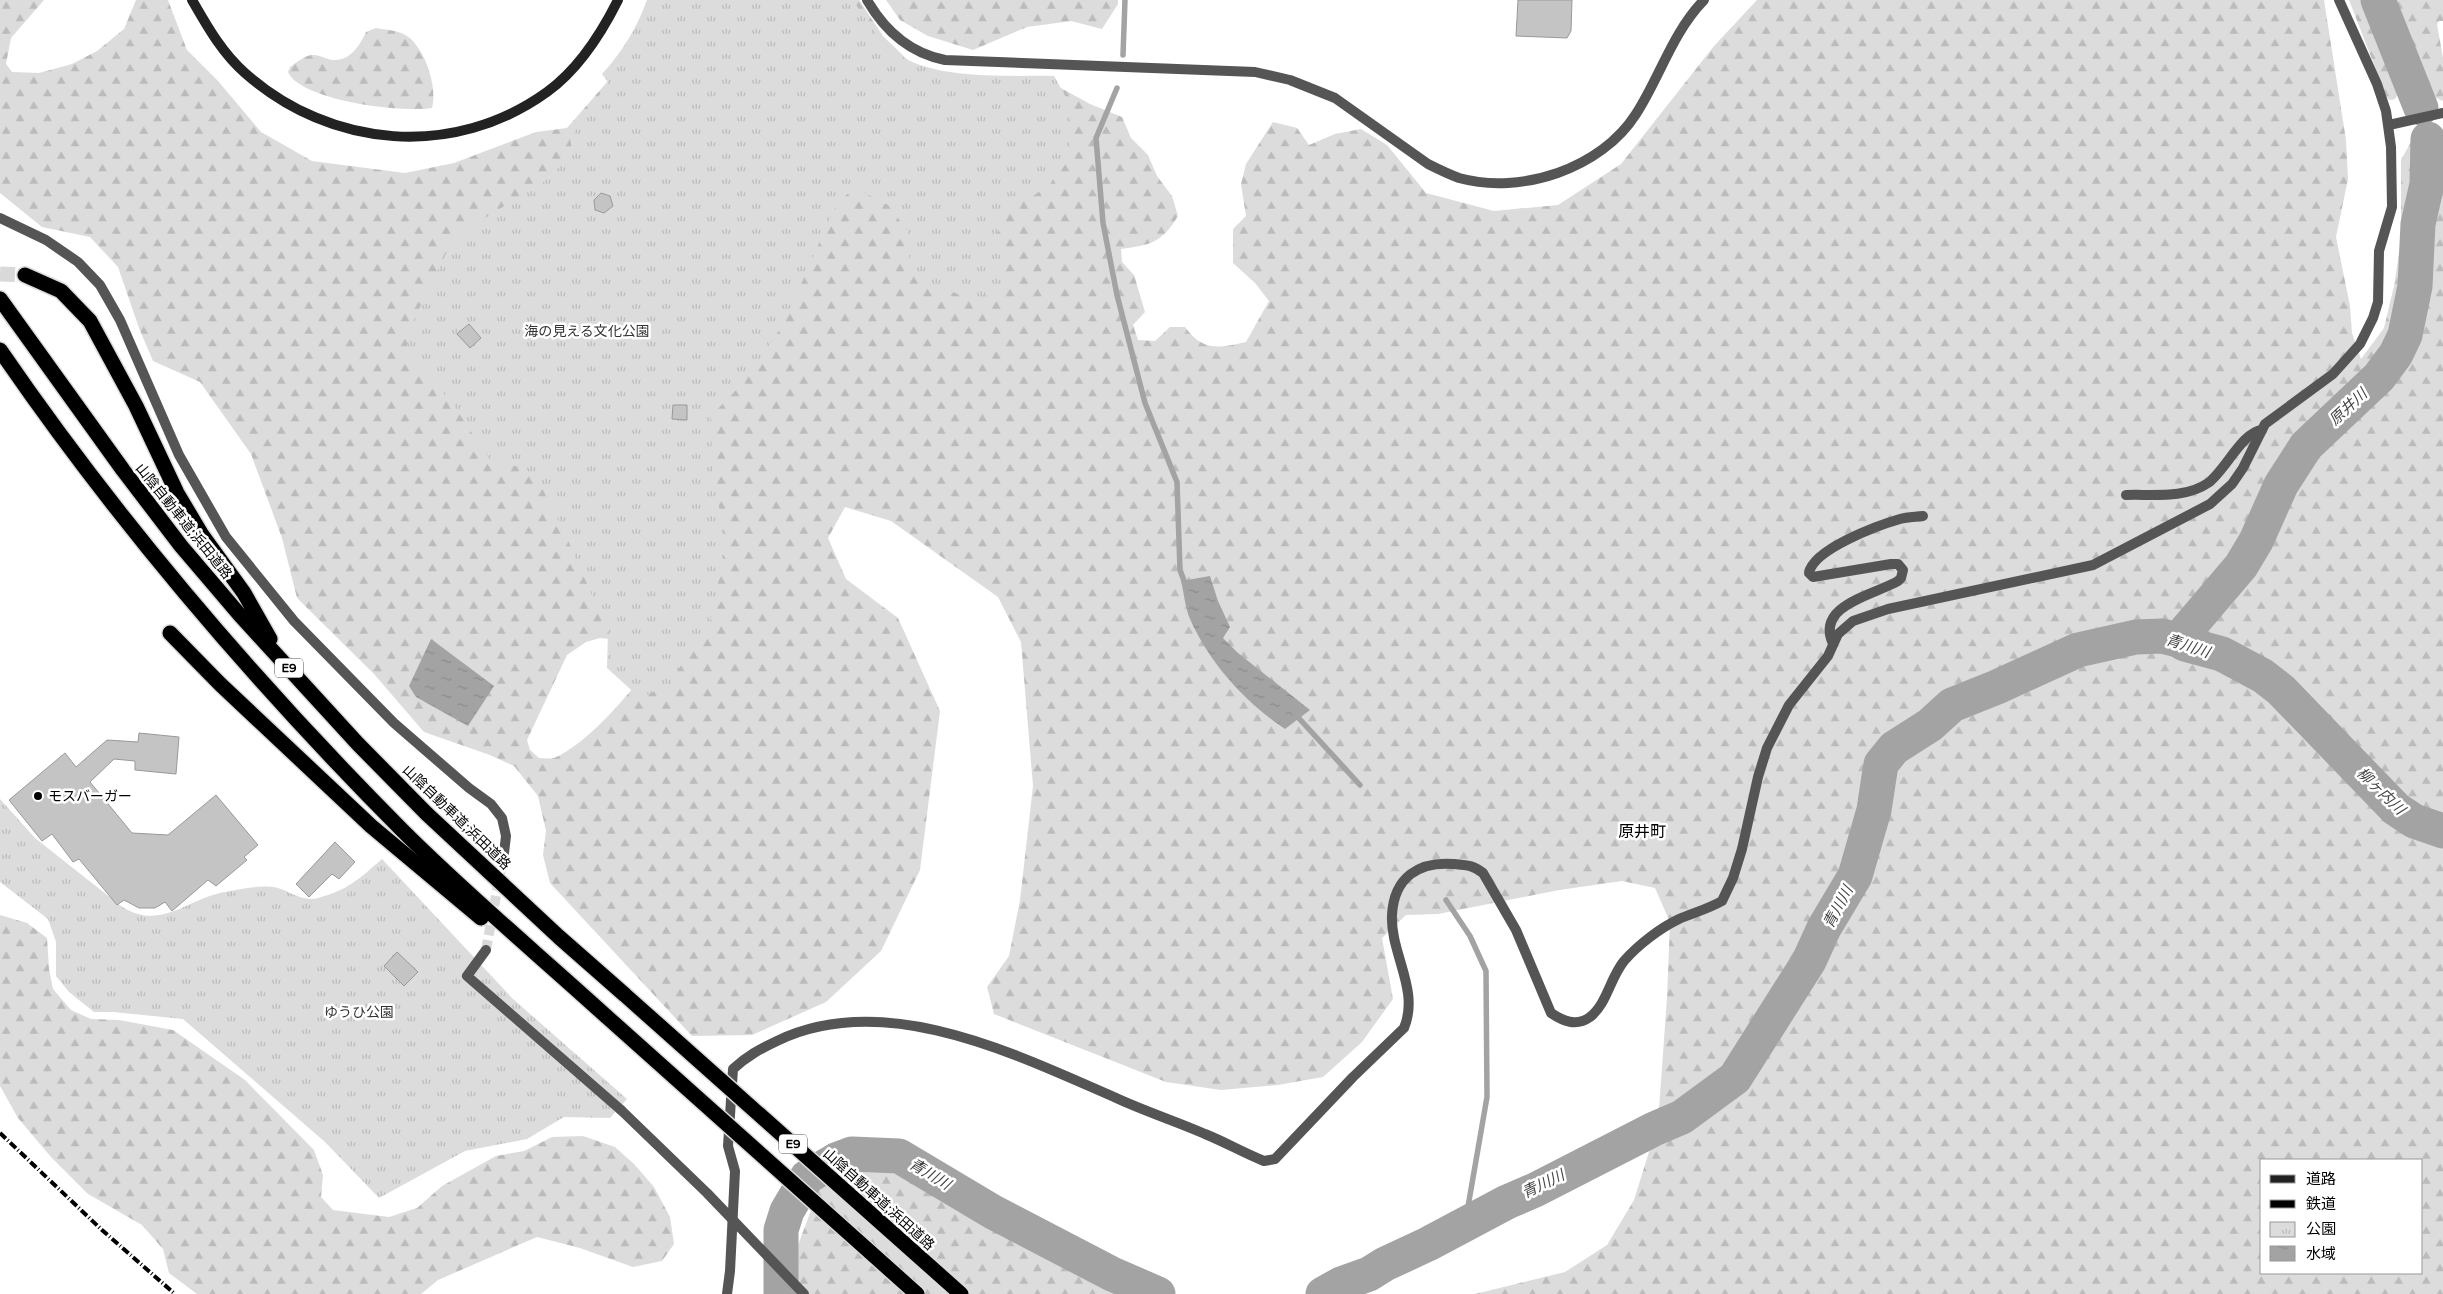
<svg xmlns="http://www.w3.org/2000/svg" width="2443" height="1294" font-family="'Varela Round','Noto Sans JP',sans-serif">
  <defs>
    <pattern id="forest-firs" width="22" height="20" patternUnits="userSpaceOnUse" patternTransform="scale(1.25)"><rect width="22" height="20" fill="#dcdcdc"/><path d="M5 1l3.5 6h-7zM16 11l3.5 6h-7z" fill="#bbb"/></pattern>
    <pattern id="park-tufts" width="24" height="20" patternUnits="userSpaceOnUse" patternTransform="scale(1.25)"><rect width="24" height="20" fill="#dcdcdc"/><path d="M3 7l-1-3M5 7V3M7 7l1-3M15 17l-1-3M17 17v-4M19 17l1-3" fill="none" stroke="#bbb"/></pattern>
    <pattern id="water-ripples" width="26" height="14" patternUnits="userSpaceOnUse" patternTransform="scale(1.25)"><rect width="26" height="14" fill="#a3a3a3"/><path d="M2 4q2-2 4 0t4 0M15 11q2-2 4 0t4 0" fill="none" stroke="#8b8b8b"/></pattern>
  </defs>
  <rect width="100%" height="100%" fill="#fff"/>
  <!-- forest -->
  <g fill="url(#forest-firs)" fill-rule="evenodd">
    <path d="M0,0H44L11,38L6,64L12,72L39,73L72,64L97,51L124,29L136,0H168L187,50L218,81L261,132L312,161L405,173L454,163L536,132L567,128L615,73L845,0H859L883,36L916,68L908,76L1050,82L1090,104L1122,117L1131,138L1148,155L1157,176L1172,196L1178,216C1162,243 1150,245 1121,249L1122,262L1134,275L1145,312L1133,325L1138,340L1155,341L1170,327H1185C1203,352 1219,348 1246,342L1269,301L1255,283L1233,263V229L1246,216L1241,184L1246,164L1273,122L1297,128L1309,145L1335,134L1361,129L1387,145L1426,193L1494,211L1558,205L1621,164L1714,46L1757,0H2324L2346,140L2348,179L2336,237L2350,306L2352,333L2361,359L2384,328L2394,286L2401,241V160L2412,140L2440,131L2443,132V1294H1475L1565,1272L1607,1245L1634,1200L1658,1123L1667,998L1670,922L1655,888L1622,881L1559,890L1438,914L1406,915L1382,938L1393,999L1362,1042L1323,1077L1278,1085L1221,1090L1166,1082L994,1014L987,987L1009,956L1020,900L1033,786L1021,642L998,597L891,521L845,507L828,538L846,579L898,618L940,711L920,870L881,951L826,1002L752,1035L692,1036L550,883L543,855L546,831L538,796L514,766L490,755L424,732L374,674L297,598L282,538L251,454L200,382L153,361L139,328L118,267L90,237L42,227L0,193ZM600,638L620,640L644,675C621,702 588,743 554,758C550,759 544,758 539,758L530,750L527,740L567,655L586,642ZM2262,1160H2422V1273H2262Z"/>
    <path d="M886,0H1118V4L1102,29L1071,21L1027,27L973,50L928,36L900,20Z"/>
    <path d="M2349,0H2443V21H2439L2437,24L2443,58V101C2424,96 2430,67 2408,68C2399,77 2402,89 2395,99L2390,100L2387,98Z"/>
    <path d="M376,28C386,30 398,30 407,36C425,48 438,88 432,108C403,113 301,101 288,72L290,67C296,63 304,56 311,55C320,54 326,60 335,60C351,60 360,45 366,32Z"/>
    <path d="M0,915L27,923L47,938L49,969L53,989L71,1010L91,1019L119,1020L173,1030L245,1080L314,1150L323,1175L321,1197L333,1210L389,1217L417,1208L442,1186L496,1156L524,1151L552,1137L583,1136L615,1147L634,1164L654,1187L670,1217L674,1244L662,1261L633,1267L580,1248L537,1237L438,1280L421,1294H197L169,1273L163,1249L142,1225L88,1194L51,1157L18,1118L0,1086Z"/>
    <path d="M871,1164H895L929,1188L1115,1294H796L793,1258L820,1187L841,1169Z"/>
  </g>
  <!-- park -->
  <g fill="url(#park-tufts)">
    <path d="M647,0H853C864,18 877,38 894,51C931,81 1007,75 1054,76L1067,99L1072,127L1068,161L1047,188L1014,206L997,233L1001,261V282L990,295L965,297L930,283L910,264L907,230L888,205L854,187L835,207L784,323L743,383L711,416L712,469L726,545L710,622L668,685L640,698L607,668L608,632L564,531L543,490L521,467L491,462L453,404L408,354L406,336L454,237L545,181L573,153L570,139L608,82L602,74C622,52 637,28 647,0Z"/>
    <path d="M0,799L35,838L121,906C160,932 186,899 225,892C240,889 262,884 278,888C291,892 303,902 318,898C348,890 359,879 382,859L513,999L627,1099L610,1118L564,1117L527,1139L465,1151L379,1198L325,1142L183,1019L113,1012H94L69,992L56,976V942L48,919L0,882Z"/>
  </g>
  <!-- water -->
  <g fill="url(#water-ripples)">
    <path d="M1210,576L1218,601L1230,627L1223,638L1238,653L1310,710L1285,729C1245,702 1210,664 1190,619C1185,607 1184,593 1181,581Z"/>
    <path d="M431,639L494,686L468,726L416,697L409,686Z"/>
  </g>
  <g fill="none" stroke-linecap="round" stroke-linejoin="round">
    <!-- stream -->
    <g stroke="#a3a3a3" stroke-width="5.5">
      <path d="M1123,55L1125,0"/>
      <path d="M1117,88L1096,138L1103,223L1117,295L1145,403L1177,482L1180,570L1186,586"/>
      <path d="M1295,714L1360,785"/>
      <path d="M1446,900L1470,936L1486,971L1487,1097L1465,1224"/>
    </g>
    <!-- river -->
    <g stroke="#a3a3a3" stroke-width="35">
      <path d="M2378,0L2421,108"/>
      <path d="M2178,640L2241,566L2256,541L2281,485L2306,446L2379,377L2396,354L2405,335L2415,286L2418,224L2427,184L2428,139"/>
      <path d="M781,1294V1230L787,1211L807,1177L836,1160L852,1154L899,1156L993,1212L1112,1274L1158,1294"/>
      <path d="M1323,1294L1341,1284L1369,1274L1385,1264L1428,1244L1507,1202L1535,1190L1654,1129L1682,1117L1735,1078L1809,961L1824,928L1855,876L1874,810L1881,764L1894,748L1930,725L1952,705L1997,687L2078,650L2136,637L2162,636L2178,640L2185,644L2222,654L2263,676L2281,690L2396,809L2414,821L2443,831"/>
    </g>
  </g>
  <!-- building -->
  <g fill="#c4c4c4" stroke="#999">
    <path d="M1518,0H1572L1571,31L1567,38L1516,36Z"/>
    <path d="M601,193L610,196L613,206L604,213L595,210L594,200Z"/>
    <path d="M469,324L481,338L470,348L457,334Z"/>
    <path d="M673,405H687V420L672,419Z"/>
    <path d="M139,733L179,737L176,774L135,770V761L114,759L90,782L132,833L168,835L216,795L258,845L244,857L247,860L216,886L208,880L172,911L165,902L155,908H139L124,900L117,905L79,859L73,862L52,834L42,841L9,800L65,753L76,767L107,740L138,742Z"/>
    <path d="M335,842L355,862L339,879L332,874L309,897L296,884Z"/>
    <path d="M397,952L418,972L404,986L384,966Z"/>
  </g>
  <g fill="none" stroke-linecap="round" stroke-linejoin="round">
    <!-- street-tunnel -->
    <path stroke="#d9d9d9" stroke-width="10" stroke-dasharray="10 5" stroke-linecap="butt" d="M486,950L504,853"/>
    <!-- highway-tunnel -->
    <path stroke="#d9d9d9" stroke-width="15" stroke-dasharray="15 8" stroke-linecap="butt" d="M0,274L25,275"/>
    <!-- highway casing -->
    <g stroke="#dbdbdb" stroke-width="18">
      <g id="highway">
        <path d="M25,275L61,291L90,321L136,406L177,493L202,535L244,593L270,639"/>
        <path d="M0,299L123,470L181,546L239,614L358,744L427,814L559,937L625,995"/>
        <path d="M0,350C118,522 255,682 402,830C468,896 539,955 607,1017"/>
        <path d="M170,633L220,684L371,826L481,918"/>
      </g>
    </g>
    <!-- street -->
    <g stroke="#555" stroke-width="10">
      <path d="M867,0C885,31 909,53 945,60L1255,72L1290,80L1335,98L1428,164C1438,169 1448,174 1459,178C1521,195 1601,169 1636,114C1660,77 1672,33 1704,0"/>
      <path d="M2389,125L2443,113"/>
      <path d="M0,218L46,240L78,262L100,285L120,320L179,455L226,537L294,621L394,723L469,788L491,804L502,818L506,836L504,853"/>
      <path d="M2126,495C2152,494 2185,499 2208,483C2225,471 2242,432 2262,430"/>
      <path d="M1833,644C1815,605 1874,595 1898,581L1901,578L1903,570L1898,564H1891L1813,577L1809,573C1813,549 1879,525 1900,519C1907,517 1916,517 1923,516"/>
      <path d="M486,950L467,976L621,1110"/>
      <path d="M727,1294L730,1271L735,1171L728,1146L733,1069C747,1056 760,1049 777,1041C884,989 1015,1054 1114,1097C1144,1111 1175,1121 1205,1134C1225,1142 1244,1153 1264,1161L1275,1159L1353,1077L1404,1028C1420,990 1390,953 1392,915C1394,877 1419,861 1454,864C1466,865 1473,865 1483,873L1516,930L1551,1013C1563,1021 1576,1027 1590,1017C1607,1004 1610,978 1624,961C1638,945 1660,928 1679,919C1693,913 1708,909 1722,901L1733,878L1742,849L1758,777L1767,748L1789,705L1828,656L1838,634L1853,621L1888,609L2093,565L2210,504L2232,484L2243,468L2265,424L2333,374L2360,344L2373,318L2378,302L2379,251L2392,207L2391,147L2386,111L2377,84L2339,0"/>
    </g>
    <!-- secondary -->
    <path stroke="#222" stroke-width="10" d="M192,0C207,26 222,53 245,73C331,149 454,159 547,92C579,69 601,34 618,0"/>
    <!-- highway -->
    <use href="#highway" stroke="#000" stroke-width="15"/>
    <!-- rail -->
    <path stroke="#000" stroke-width="4" stroke-dasharray="8 2.5 1 2.5" stroke-linecap="butt" d="M0,1133L102,1230L175,1294"/>
    <!-- highway-bridge casing -->
    <g stroke="#dbdbdb" stroke-width="18" stroke-linecap="butt">
      <g id="highway-bridge">
        <path d="M625,995L961,1294"/>
        <path d="M607,1017L917,1294"/>
      </g>
    </g>
    <!-- street-bridge -->
    <path stroke="#555" stroke-width="10" d="M621,1110L707,1193L804,1294"/>
    <!-- highway-bridge -->
    <use href="#highway-bridge" stroke="#000" stroke-width="15"/>
  </g>
  <!-- markers -->
  <circle fill="#000" stroke="#fff" stroke-width="2" cx="38" cy="796" r="5"/>
  <g text-anchor="middle" stroke-width="5" stroke-linejoin="round" paint-order="stroke">
    <!-- shield labels -->
    <g fill="#fff" stroke="#4c4c4c" stroke-width="1">
      <rect x="275" y="658.5" width="28" height="19" rx="4"/>
      <rect x="779" y="1134.5" width="28" height="19" rx="4"/>
    </g>
    <g font-size="12" font-weight="bold" fill="#000">
      <text x="289" y="672">E9</text>
      <text x="793" y="1148">E9</text>
    </g>
    <!-- park labels -->
    <g font-size="14" fill="#333" stroke="#fff">
      <text x="587" y="336">海の見える文化公園</text>
      <text x="359" y="1017">ゆうひ公園</text>
    </g>
    <!-- street labels -->
    <g font-size="14" fill="#000" stroke="#fff">
      <text transform="translate(184 521) rotate(51)" y="5">山陰自動車道;浜田道路</text>
      <text transform="translate(457 817) rotate(44)" y="5">山陰自動車道;浜田道路</text>
      <text transform="translate(879 1199) rotate(42)" y="5">山陰自動車道;浜田道路</text>
    </g>
    <!-- poi labels -->
    <g font-size="14" fill="#000" stroke="#fff" text-anchor="start">
      <text x="48" y="801">モスバーガー</text>
    </g>
    <!-- water labels -->
    <g font-size="15" font-style="italic" fill="#444" stroke="#fff">
      <text transform="translate(2348 407) rotate(-43)" y="5">原井川</text>
      <text transform="translate(2188 646) rotate(18)" y="5">青川川</text>
      <text transform="translate(2381 791) rotate(44)" y="5">柳ヶ内川</text>
      <text transform="translate(1838 907) rotate(-62)" y="5">青川川</text>
      <text transform="translate(930 1174) rotate(31)" y="5">青川川</text>
      <text transform="translate(1543 1184) rotate(-26)" y="5">青川川</text>
    </g>
    <!-- quarter labels -->
    <g font-size="16" fill="#000" stroke="#fff">
      <text x="1642" y="837">原井町</text>
    </g>
  </g>
  <!-- legend -->
  <rect x="2260" y="1159" width="162" height="115" fill="#ffffff" stroke="#999999"/>
  <rect x="2270" y="1175" width="25" height="8" fill="#222222" stroke="#999999"/>
  <text x="2306" y="1184" font-size="15" fill="#000000">道路</text>
  <rect x="2270" y="1200" width="25" height="8" fill="#000000" stroke="#999999"/>
  <text x="2306" y="1209" font-size="15" fill="#000000">鉄道</text>
  <rect x="2270" y="1222" width="25" height="15" fill="url(#park-tufts)" stroke="#999999"/>
  <text x="2306" y="1234" font-size="15" fill="#000000">公園</text>
  <rect x="2270" y="1246" width="25" height="15" fill="url(#water-ripples)" stroke="#999999"/>
  <text x="2306" y="1259" font-size="15" fill="#000000">水域</text>
</svg>
